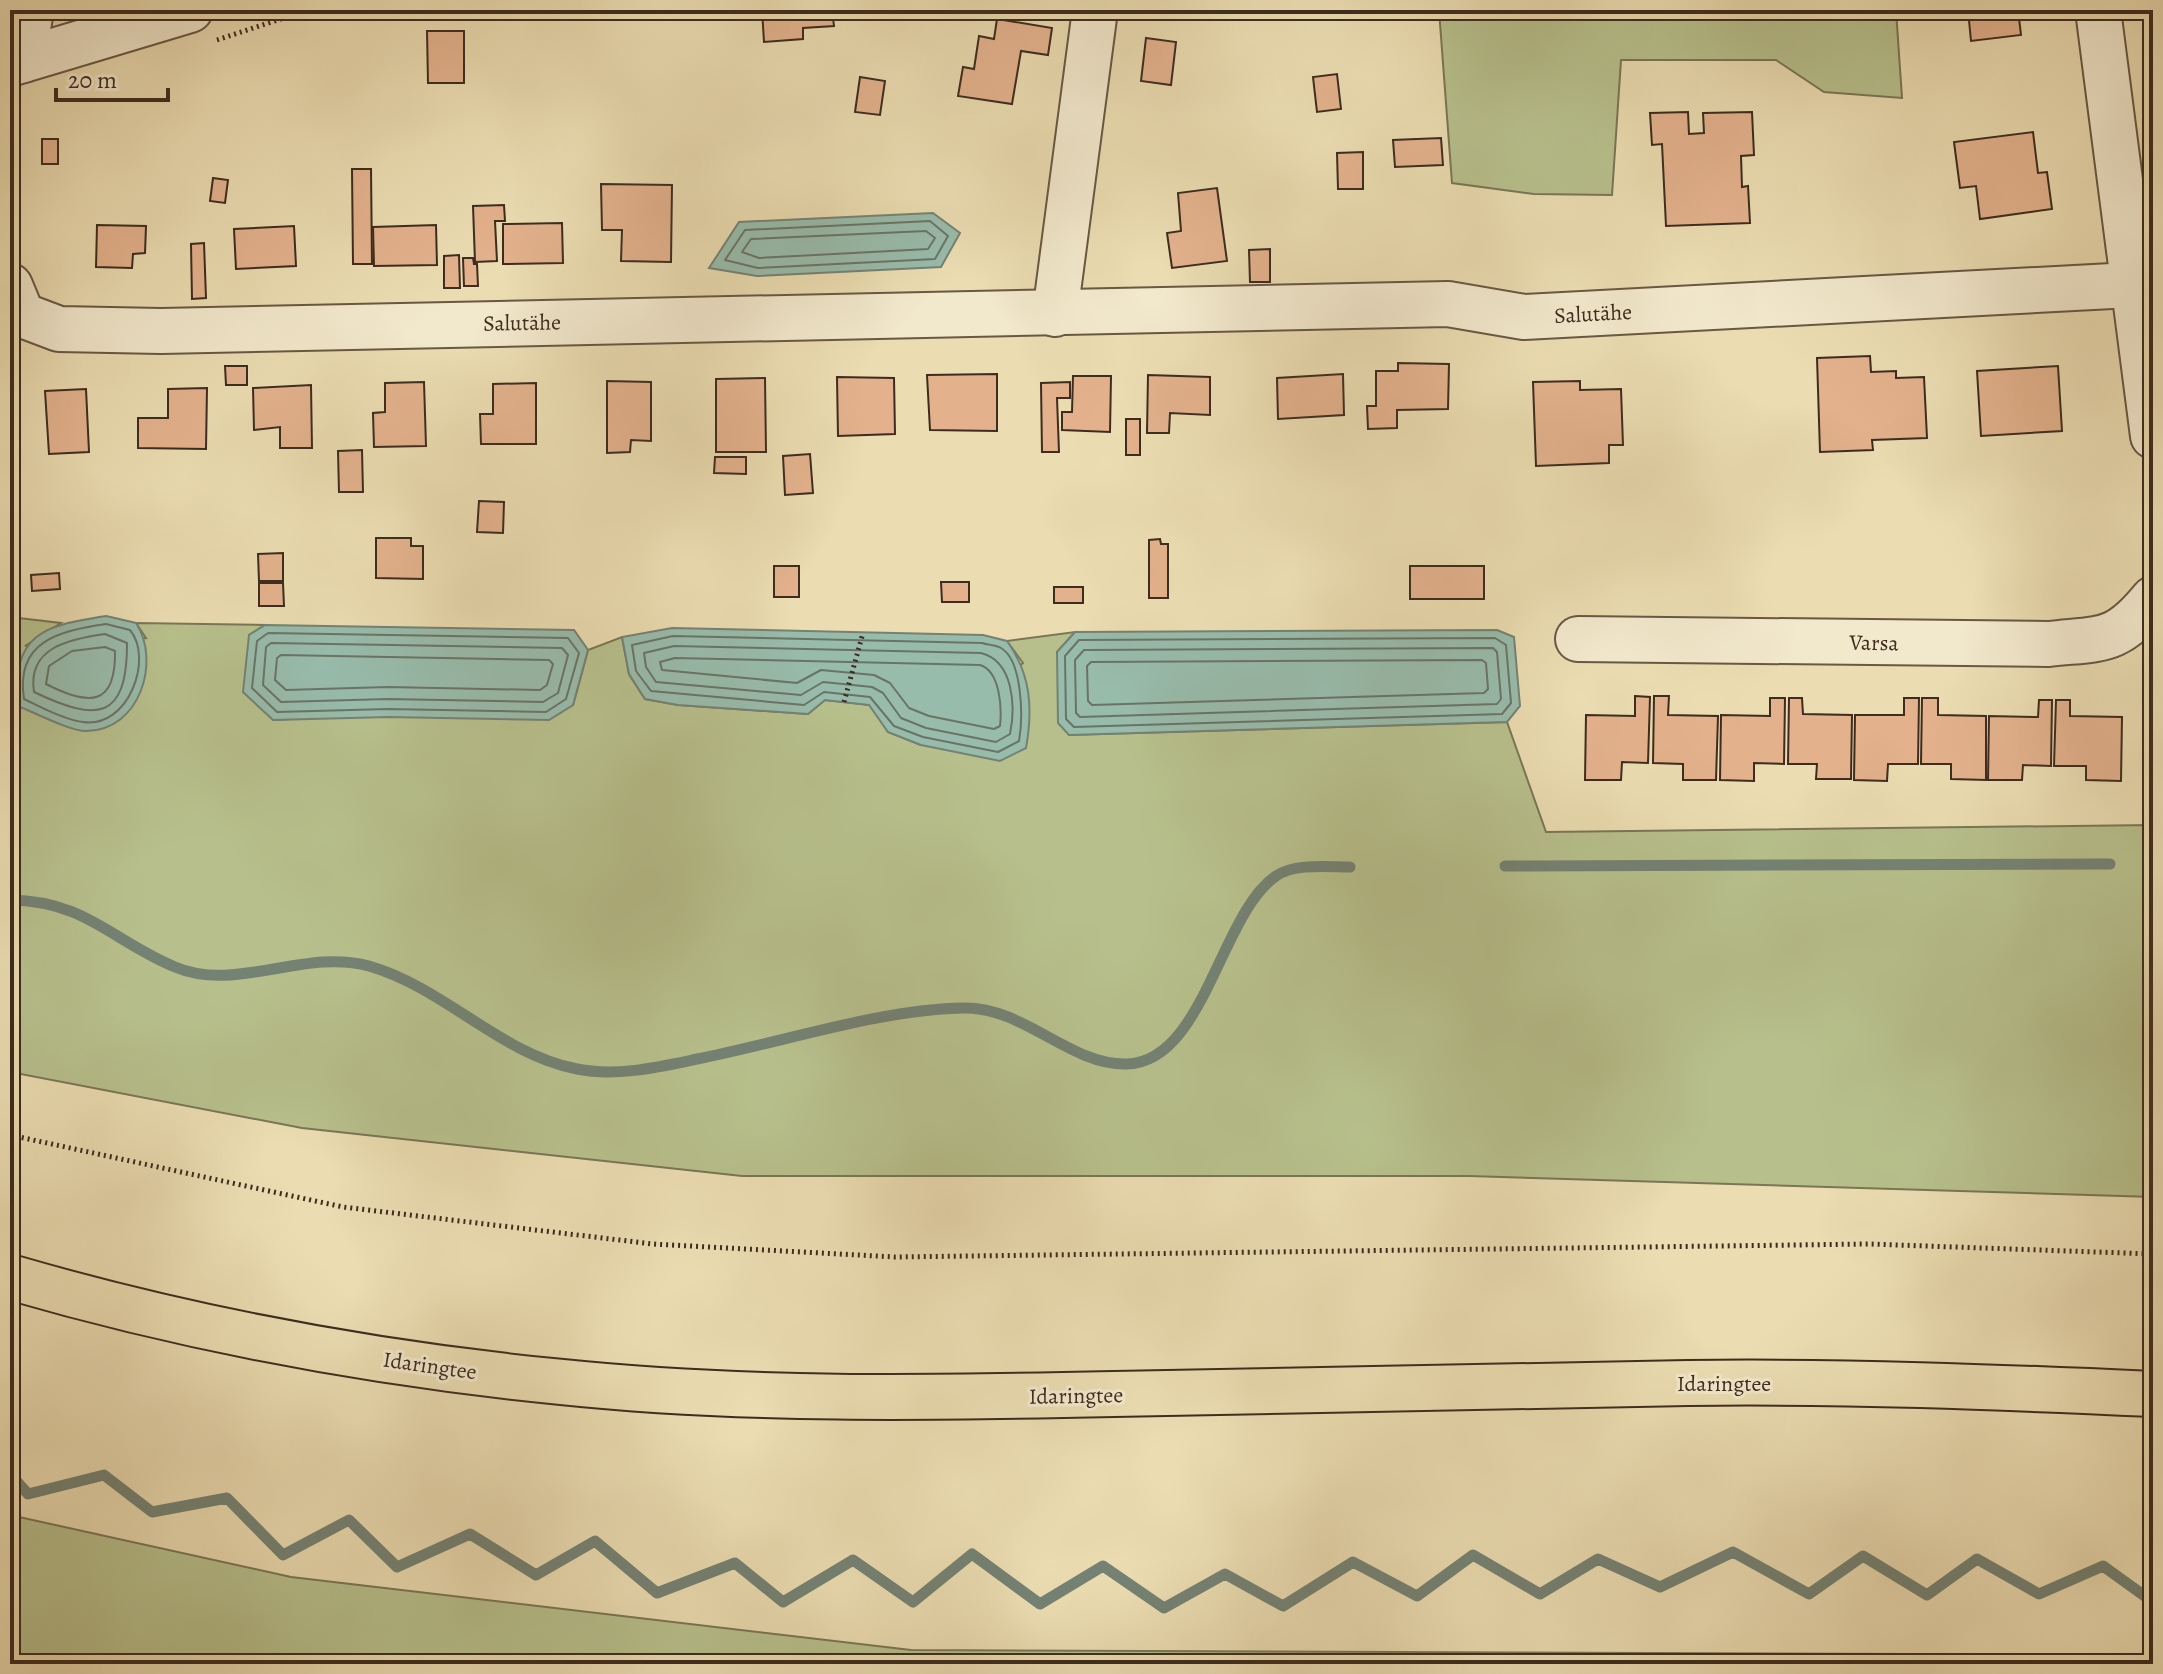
<svg xmlns="http://www.w3.org/2000/svg" width="2163" height="1674" font-family="Alegreya,serif">
  <rect width="100%" height="100%" fill="#ebdcb1"/>
  <filter id="stains"><feTurbulence type="fractalNoise" baseFrequency=".0025" numOctaves="4"/><feColorMatrix values="0 0 0 0 .2 0 0 0 0 .09 0 0 0 0 .02 0 0 0 .5 -.17"/></filter>
  <radialGradient id="worn" r=".72"><stop offset=".6" stop-color="#630" stop-opacity="0"/><stop offset="1" stop-color="#630" stop-opacity=".3"/></radialGradient>
  <!-- green -->
  <g fill="#b7c08c" stroke="#7a7656" stroke-width="2">
    <path d="M1439,10H1896L1902,98L1824,92L1776,60H1621L1612,195L1534,194L1452,183Z"/>
    <path d="M10,617L61,623L25,646L146,638L136,623L265,625L249,635L273,720L573,705L588,650L622,637L629,674L645,699L678,705L808,714L825,700L870,705L888,732L921,745L1023,663L1007,641L1075,632L1057,652L1069,735L1507,722L1546,832L2153,825V1197L1469,1176H742L302,1128L10,1072Z"/>
    <path d="M10,1515L291,1577L911,1650L2153,1655V1664H10Z"/>
  </g>
  <!-- water -->
  <g fill="#98bcac" stroke="#748274" stroke-width="2">
    <path d="M933,213L960,233L941,267L757,276L709,268L739,222Z"/>
    <path d="M106,616L136,623C161,661 140,731 86,731C69,731 32,711 15,705C15,633 41,626 106,616Z"/>
    <path d="M265,625L574,630L588,650L573,705L549,720L388,717L273,720L243,692L249,635Z"/>
    <path d="M672,628L983,635L1007,641C1031,674 1033,709 1026,748L1000,761L921,745L888,732L869,705L825,700L808,714L678,705L645,699L629,674L622,637Z"/>
    <path d="M1497,630L1514,637L1520,706L1507,722L1069,735L1058,723L1057,652L1075,632Z"/>
  </g>
  <g fill="none" stroke-linecap="round" stroke-linejoin="round">
    <!-- shore -->
    <g stroke="#6a7466" stroke-width="2">
      <path d="M930,221L948,236L935,259L758,268L725,260L745,230Z"/>
      <path d="M926,231L935,238L928,249L759,258L742,252L751,239Z"/>
      <path d="M106,624L130,630C154,659 128,729 83,722C65,720 41,707 24,699C15,641 59,631 106,624Z"/>
      <path d="M268,633L568,638L579,653L566,699L546,712L388,709L277,712L252,688L257,641Z"/>
      <path d="M105,634L127,643C127,721 97,722 34,692C27,647 70,639 105,634Z"/>
      <path d="M673,636L982,643C987,645 996,645 1001,648C1023,661 1023,719 1019,741L998,752L923,737L894,726L870,697L824,692L804,705L651,691L636,671L632,645Z"/>
      <path d="M1495,638L1506,645L1511,703L1502,714L1074,727L1066,719L1065,656L1079,640Z"/>
      <path d="M271,643L562,648L568,655L558,693L543,702L388,699L281,702L263,685L266,647Z"/>
      <path d="M674,646L981,653C1013,661 1016,705 1010,734L996,742L926,728L901,718L883,693L872,687L823,682L801,695L656,682L646,667L644,653Z"/>
      <path d="M105,647L115,651C116,707 89,706 46,684L49,666L72,651Z"/>
      <path d="M1493,648L1497,652L1501,699L1497,704L1080,717L1076,713L1075,660L1084,650Z"/>
      <path d="M281,655L549,660L553,664L547,685L540,690L388,687L286,690L275,680L277,658Z"/>
      <path d="M675,658L980,665C1000,671 1002,707 1000,726L994,729L929,716L909,708L890,683L874,675L821,670L797,683L662,670L660,662Z"/>
      <path d="M1482,660L1486,663L1488,689L1484,693L1092,705L1088,701L1087,666L1091,662Z"/>
    </g>
    <!-- stream -->
    <g stroke="#748274" stroke-width="11">
      <path d="M1505,866L2110,864"/>
      <path d="M10,900C86,901 112,941 175,967C236,993 305,948 369,966C445,988 500,1054 577,1069C616,1077 659,1067 697,1059C780,1043 881,1009 964,1008C1024,1007 1070,1065 1126,1064C1204,1063 1220,914 1276,876C1295,863 1328,867 1350,867"/>
      <path d="M10,1474L28,1494L104,1475L152,1512L227,1498L283,1555L349,1520L397,1567L470,1534L536,1575L595,1541L657,1593L735,1563L783,1602L853,1560L913,1602L972,1554L1040,1604L1103,1566L1164,1608L1225,1574L1283,1606L1353,1562L1417,1596L1473,1555L1540,1594L1598,1559L1660,1587L1733,1552L1809,1594L1863,1556L1927,1595L1977,1559L2039,1594L2103,1566L2153,1602"/>
    </g>
  </g>
  <!-- building -->
  <g fill="#e3b28d" stroke="#3d2c1f" stroke-width="2">
    <path d="M762,10H832L834,26L803,28V39L764,42Z"/>
    <path d="M1968,10H2018L2021,35L1971,41Z"/>
    <path d="M997,19L1052,28L1048,55L1021,51L1012,104L958,96L963,67L974,69L979,36L994,39Z"/>
    <path d="M427,31H464V83H428Z"/>
    <path d="M1146,38L1176,42L1171,85L1141,81Z"/>
    <path d="M1337,74L1341,109L1317,112L1313,77Z"/>
    <path d="M860,77L885,81L880,115L855,112Z"/>
    <path d="M1688,112L1689,134L1704,133L1703,113L1752,112L1754,155L1741,156L1742,187L1748,186L1750,223L1666,226L1662,144L1652,145L1650,113Z"/>
    <path d="M2033,132L2038,173L2047,172L2052,209L1980,219L1976,186L1960,188L1954,142Z"/>
    <path d="M1441,138L1443,165L1395,167L1393,140Z"/>
    <rect x="42" y="139" width="16" height="25"/>
    <path d="M1363,152V189H1338L1337,153Z"/>
    <path d="M352,169H371L372,264H353Z"/>
    <path d="M213,178L228,180L225,203L210,201Z"/>
    <path d="M601,184L672,185L671,262L621,261L622,230H602Z"/>
    <path d="M1217,188L1227,261L1172,268L1167,233L1181,231L1178,193Z"/>
    <path d="M504,205L505,221H495L497,261L475,262L473,206Z"/>
    <path d="M562,223L563,263L503,264V224Z"/>
    <path d="M97,225L146,226L145,253L133,254L132,268L96,267Z"/>
    <path d="M436,225L437,265L374,266L373,227Z"/>
    <path d="M294,226L296,266L236,269L234,229Z"/>
    <path d="M204,243L206,298L192,299L191,244Z"/>
    <path d="M1270,249V282H1250L1249,250Z"/>
    <path d="M459,255L460,288H444V256Z"/>
    <path d="M463,258H473L474,264H477L478,286H464Z"/>
    <path d="M1870,356L1871,372L1896,371V378L1924,377L1927,438L1872,440L1873,450L1820,452L1817,358Z"/>
    <path d="M1398,363L1449,364L1448,409L1397,410V428L1368,429L1367,406H1376V371H1398Z"/>
    <path d="M225,366H247V385H226Z"/>
    <path d="M2058,366L2062,431L1981,436L1977,371Z"/>
    <path d="M997,374V431L930,430L927,375Z"/>
    <path d="M1343,374L1344,415L1278,419L1277,378Z"/>
    <path d="M1148,375L1210,377V415L1170,413L1169,433H1147Z"/>
    <path d="M1073,376H1111L1110,432L1062,430V412H1072Z"/>
    <path d="M837,377L894,378L895,434L838,436Z"/>
    <path d="M765,378L766,452H716V379Z"/>
    <path d="M607,381L651,382V441L631,440L630,452L607,453Z"/>
    <path d="M1580,381V390L1621,389L1623,445H1609V463L1536,466L1533,382Z"/>
    <path d="M424,382L426,446L374,447L373,413L385,412V383Z"/>
    <path d="M1070,382V398H1057L1059,452H1042L1041,383Z"/>
    <path d="M536,383V444H481L480,414H493V384Z"/>
    <path d="M311,385L312,448H280V427L254,430L253,388Z"/>
    <path d="M207,388L206,449L138,448V418H168V389Z"/>
    <path d="M86,389L89,452L49,454L45,391Z"/>
    <rect x="1126" y="419" width="14" height="36"/>
    <path d="M362,450L363,492H339L338,451Z"/>
    <path d="M810,454L813,493L785,495L783,456Z"/>
    <path d="M715,457H746V474L714,473Z"/>
    <path d="M479,501L504,502L503,533L477,532Z"/>
    <path d="M376,538H411V546H423V579L376,578Z"/>
    <path d="M1160,539L1161,544H1168V598H1149V540Z"/>
    <path d="M283,553V581H259L258,554Z"/>
    <rect x="774" y="566" width="25" height="31"/>
    <rect x="1410" y="566" width="74" height="33"/>
    <path d="M59,573L60,589L32,591L31,575Z"/>
    <path d="M941,582H969V602H942Z"/>
    <path d="M259,583H283L284,606H259Z"/>
    <rect x="1054" y="587" width="29" height="16"/>
    <path d="M1635,696L1650,697L1648,763L1622,762L1621,780H1585L1586,715L1635,716Z"/>
    <path d="M1654,696H1669L1668,715L1718,716L1716,780H1683V764L1653,763Z"/>
    <path d="M1770,698H1785L1784,764L1754,763V781L1720,780L1721,715L1770,716Z"/>
    <path d="M1789,698H1802L1803,714L1852,715L1851,779H1816L1817,764H1788Z"/>
    <path d="M1904,698H1919L1918,764H1888L1887,781L1854,780L1855,715H1904Z"/>
    <path d="M1922,698H1938V715L1986,716V780L1951,779V764H1921Z"/>
    <path d="M2039,700H2052L2051,766L2023,765L2022,780H1988L1989,716L2038,717Z"/>
    <path d="M2056,700H2070V716L2122,717L2121,781L2086,780V766H2054Z"/>
  </g>
  <g fill="none" stroke-linecap="round" stroke-linejoin="round">
    <!-- minor casing -->
    <g stroke="#685844" stroke-width="48">
      <g id="minor">
        <path d="M2098,10L2153,436"/>
        <path d="M23,60L31,10"/>
        <path d="M10,64L190,10"/>
        <path d="M10,286L22,315L59,329L161,331L1448,304L1524,317L2131,285"/>
        <path d="M1055,314L1095,10"/>
        <path d="M1578,639L2049,644C2103,638 2116,644 2153,599"/>
      </g>
    </g>
    <!-- major casing -->
    <g stroke="#3d2c1f" stroke-width="48">
      <path id="major" d="M10,1277C189,1329 377,1364 562,1382C745,1401 931,1398 1114,1394C1305,1390 1496,1385 1688,1383C1843,1381 1998,1387 2153,1394"/>
    </g>
    <!-- path -->
    <g stroke="#3d2c1f" stroke-width="5" stroke-dasharray="2 4" stroke-linecap="butt">
      <path d="M217,40L308,10"/>
      <path d="M844,702L863,633"/>
      <path d="M10,1135L343,1207L653,1244L895,1257L1869,1244L2153,1254"/>
    </g>
    <!-- minor -->
    <use href="#minor" stroke="#f2e8cc" stroke-width="44"/>
    <!-- major -->
    <use href="#major" stroke="#ebdcb1" stroke-width="44"/>
  </g>
  <g text-anchor="middle" stroke-width="6" stroke-linejoin="round" paint-order="stroke">
    <!-- street labels -->
    <g font-size="22" fill="#3d2c1f" stroke="#f2e8cc">
      <text transform="translate(1593 313) rotate(-3)" y="8">Salutähe</text>
      <text transform="translate(522 322) rotate(-1)" y="8">Salutähe</text>
      <text transform="translate(1874 642) rotate(1)" y="8">Varsa</text>
      <text transform="translate(430 1365) rotate(8)" y="8">Idaringtee</text>
      <text x="1724" y="1391">Idaringtee</text>
      <text transform="translate(1076 1395) rotate(-1)" y="8">Idaringtee</text>
    </g>
  </g>
  <!-- margin -->
  <rect width="2163" height="1674" fill="none" stroke="#ebdcb1" stroke-width="40"/>
  <rect x="12" y="12" width="2139" height="1650" fill="none" stroke="#3d2c1f" stroke-width="4"/>
  <rect x="20" y="20" width="2123" height="1634" fill="none" stroke="#3d2c1f" stroke-width="2"/>
  <!-- scale -->
  <path d="M56 88v12h112v-12" fill="none" stroke="#3d2c1f" stroke-width="4"/>
  <text x="68" y="88" font-size="24" fill="#3d2c1f" stroke="#f2e8cc" stroke-width="6" paint-order="stroke">20 m</text>
  <rect width="100%" height="100%" filter="url(#stains)"/>
  <rect width="100%" height="100%" fill="url(#worn)"/>
</svg>
